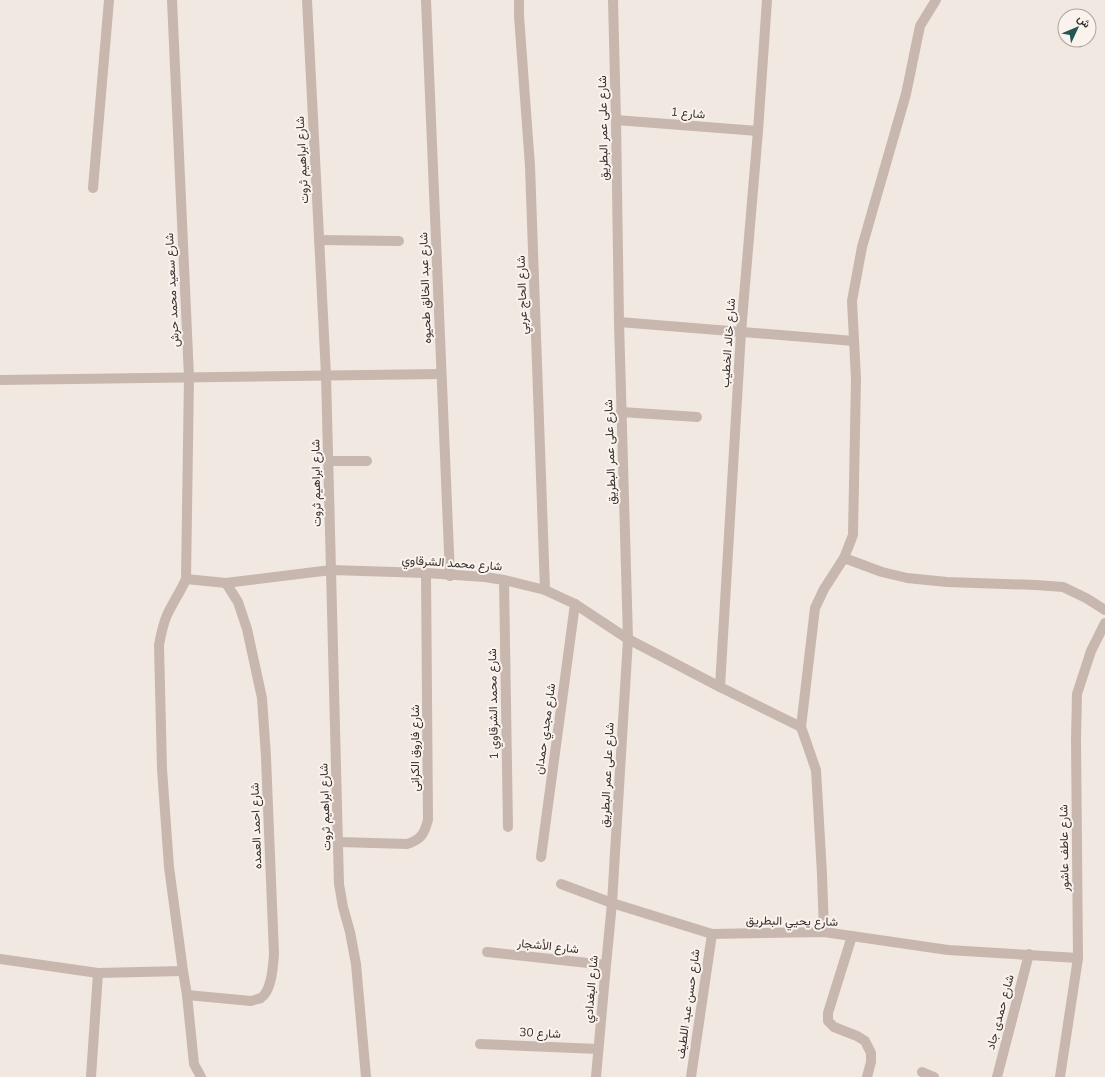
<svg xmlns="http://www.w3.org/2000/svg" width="1105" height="1077" font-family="Mulish,Vazirmatn,sans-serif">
  <rect width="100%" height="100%" fill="#f1e8e1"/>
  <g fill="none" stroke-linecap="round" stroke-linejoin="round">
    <!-- lane -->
    <path stroke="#c8b7ae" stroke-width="10" d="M93,188L109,0"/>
    <!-- street -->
    <g stroke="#c8b7ae" stroke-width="10">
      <path d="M172,0L189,377L186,579C181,591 173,602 167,615C163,624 161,634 159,645L162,769L169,867L183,971L187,995L194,1064L201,1077"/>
      <path d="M307,0L326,375L339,884L343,907L350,932L356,964L366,1077"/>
      <path d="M426,0L450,576"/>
      <path d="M519,0V16L530,166L545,590"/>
      <path d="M616,120L758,131"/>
      <path d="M319,240L399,241"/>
      <path d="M619,322L854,341"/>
      <path d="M0,380L441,374"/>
      <path d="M621,412L697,417"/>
      <path d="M328,461H367"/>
      <path d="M844,558L882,572L907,578L947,582L1036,585L1063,587L1086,598L1105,610"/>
      <path d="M186,579L226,583L331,570L426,573L485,577L504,580L545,590L575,604L628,639L720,687L801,727"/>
      <path d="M504,580L508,827"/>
      <path d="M720,687L741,332L758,131L767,0"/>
      <path d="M339,842L407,844C422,839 424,834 428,820L426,573"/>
      <path d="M541,857L575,604"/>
      <path d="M561,884L612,903L712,934L824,932L948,950L1078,958"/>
      <path d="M824,932L822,874L816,770L801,727L815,608L824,589L844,558L853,535L856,379L852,301L862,247L906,94L920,26L936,0"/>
      <path d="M852,936L828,1013V1021L834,1027L857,1036L865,1041L871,1053V1062L867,1077"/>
      <path d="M487,952L606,965"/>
      <path d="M0,959L98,973L183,971"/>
      <path d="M187,995L251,1001C254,1000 258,999 261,998C272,990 273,966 274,954L266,757L262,698L247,629L238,602L226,583"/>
      <path d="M480,1044L598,1049"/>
      <path d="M922,1072L934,1077"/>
      <path d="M91,1077L98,973"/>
      <path d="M596,1077L606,965L612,903L628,639L619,322L616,120L613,0"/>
      <path d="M691,1077L712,934"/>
      <path d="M997,1077L1029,954"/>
      <path d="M1060,1077L1078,958L1076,739L1077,694L1091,651L1105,623"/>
    </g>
  </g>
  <g text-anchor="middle" stroke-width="4" stroke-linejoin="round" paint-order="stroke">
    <!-- street labels -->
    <g font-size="12" fill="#372e2b" stroke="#f9f2ed">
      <text transform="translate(688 113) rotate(5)" y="4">شارع 1</text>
      <text transform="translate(603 128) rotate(-91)" y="4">شارع على عمر البطريق</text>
      <text transform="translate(302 160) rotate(-93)" y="4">شارع ابراهيم ثروت</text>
      <text transform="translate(425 288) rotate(-92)" y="4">شارع عبد الخالق طحيوه</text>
      <text transform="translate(172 290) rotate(-93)" y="4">شارع سعيد محمد حرش</text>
      <text transform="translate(522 295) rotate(-92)" y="4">شارع الحاج عربي</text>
      <text transform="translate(728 343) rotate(-86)" y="4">شارع خالد الخطيب</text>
      <text transform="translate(610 452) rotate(-92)" y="4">شارع على عمر البطريق</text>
      <text transform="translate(316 483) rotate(-91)" y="4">شارع ابراهيم ثروت</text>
      <text transform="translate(452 563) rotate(4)" y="4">شارع محمد الشرقاوي</text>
      <text transform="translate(493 704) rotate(-91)" y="4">شارع محمد الشرقاوي 1</text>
      <text transform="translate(545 729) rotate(-82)" y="4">شارع مجدي حمدان</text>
      <text transform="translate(415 748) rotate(-90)" y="4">شارع فاروق الكرانى</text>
      <text transform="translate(607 775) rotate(-87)" y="4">شارع على عمر البطريق</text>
      <text transform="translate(325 807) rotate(-92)" y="4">شارع ابراهيم ثروت</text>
      <text transform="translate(256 826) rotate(-92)" y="4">شارع احمد العمده</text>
      <text transform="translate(1064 848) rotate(-91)" y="4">شارع عاطف عاشور</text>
      <text transform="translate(792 921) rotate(1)" y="4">شارع يحيي البطريق</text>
      <text transform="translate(548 946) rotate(6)" y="4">شارع الأشجار</text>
      <text transform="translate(591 989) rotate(-85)" y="4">شارع البغدادي</text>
      <text transform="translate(688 1004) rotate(-82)" y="4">شارع حسن عبد اللطيف</text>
      <text transform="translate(1000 1012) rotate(-75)" y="4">شارع حمدى جاد</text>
      <text transform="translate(540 1033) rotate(3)" y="4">شارع 30</text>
    </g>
  </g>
  <!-- north arrow -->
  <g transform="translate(1077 28) rotate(46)"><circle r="19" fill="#f9f2ed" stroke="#aba49f"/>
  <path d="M0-3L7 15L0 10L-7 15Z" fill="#255553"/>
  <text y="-6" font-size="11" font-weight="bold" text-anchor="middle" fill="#372e2b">ش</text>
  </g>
</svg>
